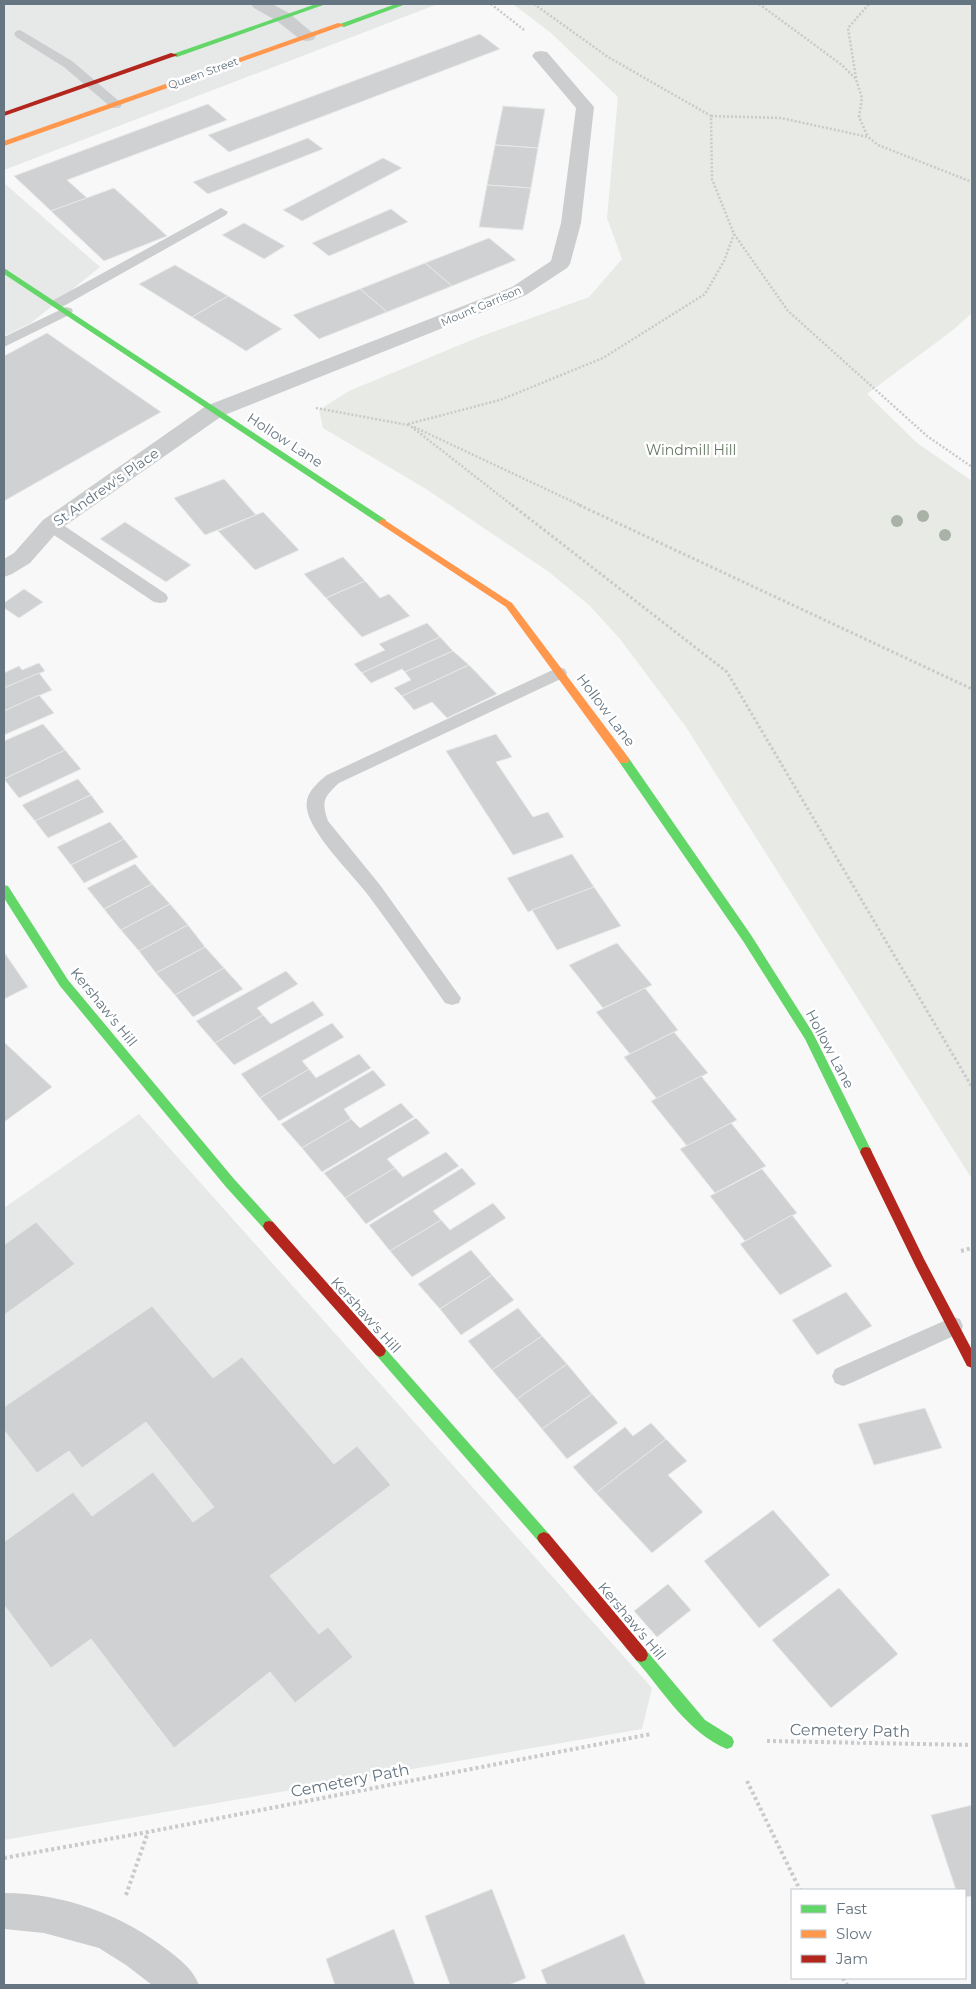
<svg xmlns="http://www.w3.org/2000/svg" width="976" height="1989" font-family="Montserrat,sans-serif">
  <rect width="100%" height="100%" fill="#f8f8f8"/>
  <!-- built -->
  <g fill="#e7e8e8">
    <path d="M4,4H438L4,170Z"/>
    <path d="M4,183L100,267L31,323L4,336Z"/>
    <path d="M139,1114L652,1688L642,1729L4,1840V1208Z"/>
  </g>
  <!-- green -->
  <path fill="#e7eae5" d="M513,4H972V313L953,330L867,394L917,443L972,481V1179L686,727L620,639L589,605L549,572L426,489L323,428L319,410L349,391L479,337L589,297L622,259L607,218L618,97L551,33Z"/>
  <!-- building -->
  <g fill="#cfd1d2" stroke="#e8e8e8">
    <path d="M480,34L500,49L229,152L208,135Z"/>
    <path d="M208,104L227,120L67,180L87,198L51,211L14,176Z"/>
    <path d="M503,106L545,109L538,148L495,145Z"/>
    <path d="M308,138L323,149L208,194L193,182Z"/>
    <path d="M495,145L538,148L531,188L487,185Z"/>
    <path d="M383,158L402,168L302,221L283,210Z"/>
    <path d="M487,185L531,188L523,230L479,227Z"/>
    <path d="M114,188L167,236L104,261L51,211Z"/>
    <path d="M391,209L408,222L329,256L312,243Z"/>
    <path d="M244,223L285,246L264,259L222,235Z"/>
    <path d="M489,238L516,260L452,286L425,263Z"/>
    <path d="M425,263L452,286L387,312L360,289Z"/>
    <path d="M175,265L228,296L192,317L139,284Z"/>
    <path d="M360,289L387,312L319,339L293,315Z"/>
    <path d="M228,296L282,329L246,351L192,317Z"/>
    <path d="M47,333L161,412L4,501V356Z"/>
    <path d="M224,479L256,515L205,535L174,498Z"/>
    <path d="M263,512L299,550L255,570L218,531Z"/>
    <path d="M125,522L191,565L166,582L100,539Z"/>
    <path d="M343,557L365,581L326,598L304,574Z"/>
    <path d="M365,581L380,598L389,594L410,616L362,637L326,598Z"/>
    <path d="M24,589L43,602L19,618L4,608V603Z"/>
    <path d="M427,623L440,637L362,673L354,664L385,650L379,644Z"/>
    <path d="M440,637L453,651L405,672L402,669L371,683L362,673Z"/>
    <path d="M453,651L469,665L402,696L394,688L411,680L405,672Z"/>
    <path d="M39,663L45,671L4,688V673L19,666L22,670Z"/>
    <path d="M469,665L497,694L447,718L432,702L414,710L402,696Z"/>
    <path d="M39,673L52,690L4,711V688Z"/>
    <path d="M39,695L54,713L4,735V711Z"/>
    <path d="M43,724L65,750L4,779V741Z"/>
    <path d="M496,734L512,757L496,762L533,817L548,812L564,837L513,855L446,751Z"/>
    <path d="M65,750L81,769L19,798L4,779Z"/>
    <path d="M78,779L91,795L35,821L22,805Z"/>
    <path d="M91,795L104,812L48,838L35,821Z"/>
    <path d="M110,822L124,839L71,865L57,847Z"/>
    <path d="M124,839L138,857L84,883L71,865Z"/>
    <path d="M572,854L594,887L528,912L507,878Z"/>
    <path d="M135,864L152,884L104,909L87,888Z"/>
    <path d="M152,884L170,904L121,930L104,909Z"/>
    <path d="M594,887L621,926L557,950L532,910Z"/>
    <path d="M170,904L188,925L139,951L121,930Z"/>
    <path d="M188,925L205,947L156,973L139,951Z"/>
    <path d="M617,943L652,985L603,1008L569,965Z"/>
    <path d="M205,947L224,968L175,995L156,973Z"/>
    <path d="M4,952L28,987L4,999Z"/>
    <path d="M224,968L243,989L193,1017L175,995Z"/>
    <path d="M286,971L298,984L257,1008L263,1015L215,1043L196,1021Z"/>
    <path d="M645,988L678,1030L630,1054L596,1012Z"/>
    <path d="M313,1001L324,1015L234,1065L215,1043L263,1015L271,1024Z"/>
    <path d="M332,1023L344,1037L302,1061L309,1069L260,1098L241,1074Z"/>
    <path d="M674,1032L708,1073L657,1099L624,1057Z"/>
    <path d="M4,1042L52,1087L4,1122Z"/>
    <path d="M359,1054L371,1068L279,1121L260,1098L309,1069L316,1078Z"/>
    <path d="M373,1070L386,1085L344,1109L351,1119L302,1148L281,1124Z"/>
    <path d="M701,1076L737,1120L687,1146L651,1101Z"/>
    <path d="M401,1103L414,1117L322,1172L302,1148L351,1119L360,1128Z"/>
    <path d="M416,1118L430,1133L387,1159L395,1168L345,1198L324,1173Z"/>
    <path d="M731,1123L766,1166L715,1193L680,1149Z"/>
    <path d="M446,1152L459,1166L366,1224L345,1198L395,1168L403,1177Z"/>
    <path d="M462,1168L476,1184L433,1211L441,1220L390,1251L369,1225Z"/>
    <path d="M762,1169L797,1213L745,1241L710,1196Z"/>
    <path d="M493,1203L506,1218L412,1277L390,1251L441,1220L450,1230Z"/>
    <path d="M792,1215L832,1266L780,1295L740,1244Z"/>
    <path d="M36,1222L75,1264L4,1315V1245Z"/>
    <path d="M471,1250L492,1275L440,1309L418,1284Z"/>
    <path d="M492,1275L514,1300L461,1335L440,1309Z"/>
    <path d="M846,1292L872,1326L817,1355L792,1320Z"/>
    <path d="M152,1306L213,1378L242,1357L334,1464L357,1446L391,1485L270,1576L319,1634L328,1627L353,1657L295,1703L270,1672L174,1748L91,1639L51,1668L4,1605V1542L73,1492L92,1516L153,1472L193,1522L214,1507L146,1422L82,1468L69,1451L37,1473L4,1430V1407Z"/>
    <path d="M518,1308L542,1336L492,1370L468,1341Z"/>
    <path d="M542,1336L567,1364L517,1399L492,1370Z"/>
    <path d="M567,1364L592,1394L542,1429L517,1399Z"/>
    <path d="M592,1394L618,1423L567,1459L542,1429Z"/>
    <path d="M925,1408L942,1448L874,1465L858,1424Z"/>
    <path d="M651,1423L666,1439L596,1493L573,1467L625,1427L633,1436Z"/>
    <path d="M666,1439L687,1461L668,1475L703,1512L652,1553L596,1493Z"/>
    <path d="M773,1510L830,1575L759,1628L704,1561Z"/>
    <path d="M668,1584L691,1610L657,1637L634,1611Z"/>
    <path d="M839,1588L898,1654L831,1708L772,1640Z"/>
    <path d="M972,1805V1896L965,1897V1890H956L931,1815Z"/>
    <path d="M492,1889L526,1978L509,1985H450L425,1916Z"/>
    <path d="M394,1929L415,1985H335L326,1959Z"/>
    <path d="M624,1934L646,1985H547L541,1970Z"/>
  </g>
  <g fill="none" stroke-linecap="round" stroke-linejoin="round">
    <!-- path-far2 -->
    <g stroke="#c9cacb" stroke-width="2.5" stroke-dasharray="2 2" stroke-linecap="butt">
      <path d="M491,4L524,30"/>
      <path d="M534,4L608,57L711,116L712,179L734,234L788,311L927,436L972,467"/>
      <path d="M759,4L842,65L856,79L862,98L859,117L868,137"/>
      <path d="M856,78L848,28L869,4"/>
      <path d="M711,116L781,118L868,137L878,145L972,182"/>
      <path d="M316,408L408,425"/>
      <path d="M408,424L513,506"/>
      <path d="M408,424L500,400L603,358L705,294L724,261L734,234"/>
      <path d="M414,427L582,506"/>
    </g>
    <!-- path-far1 -->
    <g stroke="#c9cacb" stroke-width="3" stroke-dasharray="2.5 2.5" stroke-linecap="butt">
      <path d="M512,505L727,672L972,1087"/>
      <path d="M579,505L972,689"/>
    </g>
    <!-- path -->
    <g stroke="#c9cacb" stroke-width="4" stroke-dasharray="3 3" stroke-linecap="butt">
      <path d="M961,1251L972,1248"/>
      <path d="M767,1741L972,1745"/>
      <path d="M747,1781L800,1890"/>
      <path d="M4,1858L148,1832L651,1734"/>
      <path d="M126,1895L148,1832"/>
      <path d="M843,1978L847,1985"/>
    </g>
    <!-- lane -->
    <g fill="#cbcdce" fill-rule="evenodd">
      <path d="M20,30L72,61L120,102L122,105L120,108H112L64,67L16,37L14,34L16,31Z"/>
      <path d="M221,208L228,212L226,215L62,307L57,308L50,304L52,301Z"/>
      <path d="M66,307L71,308L73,311L71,314L4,347V337Z"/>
      <path d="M51,520L57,521L166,594L168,598L166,602L160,603L154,602L45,529L43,525L45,521Z"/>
      <path d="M559,667L565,669L567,673L565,677L339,783C324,797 321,801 328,821L380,885L461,998L459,1003L452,1005L445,1003C420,967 394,930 368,895C352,874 310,833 307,809C304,794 317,783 327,775Z"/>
      <path d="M953,1317L960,1319L963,1326L960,1333L851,1383L843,1386L835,1383L832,1376L835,1369Z"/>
    </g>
    <!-- street -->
    <g fill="#cbcdce" fill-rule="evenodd">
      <path d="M251,4H272L289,13L316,36L313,40L307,41L301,40L277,21L254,8Z"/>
      <path d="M541,51L547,52L594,107L581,223L570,264L567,268L526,295L222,416L59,530L30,563L12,574L4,577V559L14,553L43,520L206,406L512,287L551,261L561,223L576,108L532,56L535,52Z"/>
      <path d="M4,1893C63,1893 123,1915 169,1951C182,1961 193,1970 199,1985H152L126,1965L99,1948L44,1933L4,1929Z"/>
    </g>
    <!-- fast -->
    <g fill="#63d668" fill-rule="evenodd">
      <path d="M316,4H326L177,57L170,55Z"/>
      <path d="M396,4H406L344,27L337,25Z"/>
      <path d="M4,268L386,520V524H380L4,274Z"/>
      <path d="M624,756L628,757L751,935L813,1033L872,1152L870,1156L866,1157L862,1156L805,1039L743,941L620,763L619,760L620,757Z"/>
      <path d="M4,885L8,886L68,980L234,1179L273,1222L275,1226L273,1230L269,1231L265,1230L226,1187L60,986L4,898Z"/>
      <path d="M380,1345L384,1347L549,1534L551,1538L549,1542L544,1544L539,1542L376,1355L374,1351L376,1347Z"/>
      <path d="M641,1648L646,1650L705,1720L732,1737L734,1742L732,1747L727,1749C688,1733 663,1691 636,1660L634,1655L636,1650Z"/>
    </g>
    <!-- slow -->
    <g fill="#ff974d" fill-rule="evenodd">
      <path d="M338,23L345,25L4,146V141Z"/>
      <path d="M383,519L512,603L628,757L629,760L628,763H620L506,607L380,524L378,522Z"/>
    </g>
    <!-- jam -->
    <g fill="#b3261e" fill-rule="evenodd">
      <path d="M171,53L178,55L4,116V112Z"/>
      <path d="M866,1147L870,1148L924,1259L972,1350V1368L967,1366L916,1267L860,1152L862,1148Z"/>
      <path d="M269,1221L273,1222L384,1347L386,1351L384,1355L380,1357L376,1355L265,1230L263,1226L265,1222Z"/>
      <path d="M544,1532L549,1534L646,1650L648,1655L646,1660L641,1662L636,1660L539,1542L537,1538L539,1534Z"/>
    </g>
  </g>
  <!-- trees -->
  <g fill="#a8b2a7">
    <circle cx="923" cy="516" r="6"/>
    <circle cx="897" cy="521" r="6"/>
    <circle cx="945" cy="535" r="6"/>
  </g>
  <g text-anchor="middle" stroke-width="5" stroke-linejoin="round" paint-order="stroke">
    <!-- far-street labels -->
    <g font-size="11" fill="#657581" stroke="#fff">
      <text transform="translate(203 73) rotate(-20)" y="4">Queen Street</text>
      <text transform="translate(481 306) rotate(-23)" y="4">Mount Garrison</text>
    </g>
    <!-- street labels -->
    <g font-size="14" fill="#657581" stroke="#fff">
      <text transform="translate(285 440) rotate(33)" y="5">Hollow Lane</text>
      <text transform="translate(106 487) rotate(-35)" y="5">St Andrew's Place</text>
      <text transform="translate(606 710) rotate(53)" y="5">Hollow Lane</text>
      <text transform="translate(104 1007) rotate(51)" y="5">Kershaw's Hill</text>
      <text transform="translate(830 1049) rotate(62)" y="5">Hollow Lane</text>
      <text transform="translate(366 1315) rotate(48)" y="5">Kershaw's Hill</text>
      <text transform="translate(632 1621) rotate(50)" y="5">Kershaw's Hill</text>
    </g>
    <!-- park labels -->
    <g font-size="14" fill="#677964" stroke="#fff">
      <text x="691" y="455">Windmill Hill</text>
    </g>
    <!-- near-street labels -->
    <g font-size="16" fill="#657581" stroke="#fff">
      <text transform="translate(850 1730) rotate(1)" y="6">Cemetery Path</text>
      <text transform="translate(350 1780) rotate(-11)" y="6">Cemetery Path</text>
    </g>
  </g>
  <!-- border -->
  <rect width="976" height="1989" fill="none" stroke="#657581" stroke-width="10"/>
  <!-- legend -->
  <rect x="791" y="1889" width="175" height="90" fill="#ffffff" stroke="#c1c8cd"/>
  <rect x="801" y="1905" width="25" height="8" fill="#63d668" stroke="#c1c8cd"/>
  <text x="836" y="1914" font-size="15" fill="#657581">Fast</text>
  <rect x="801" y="1930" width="25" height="8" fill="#ff974d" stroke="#c1c8cd"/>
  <text x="836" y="1939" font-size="15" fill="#657581">Slow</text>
  <rect x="801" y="1955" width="25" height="8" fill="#b3261e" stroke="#c1c8cd"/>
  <text x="836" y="1964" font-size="15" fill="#657581">Jam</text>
</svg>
